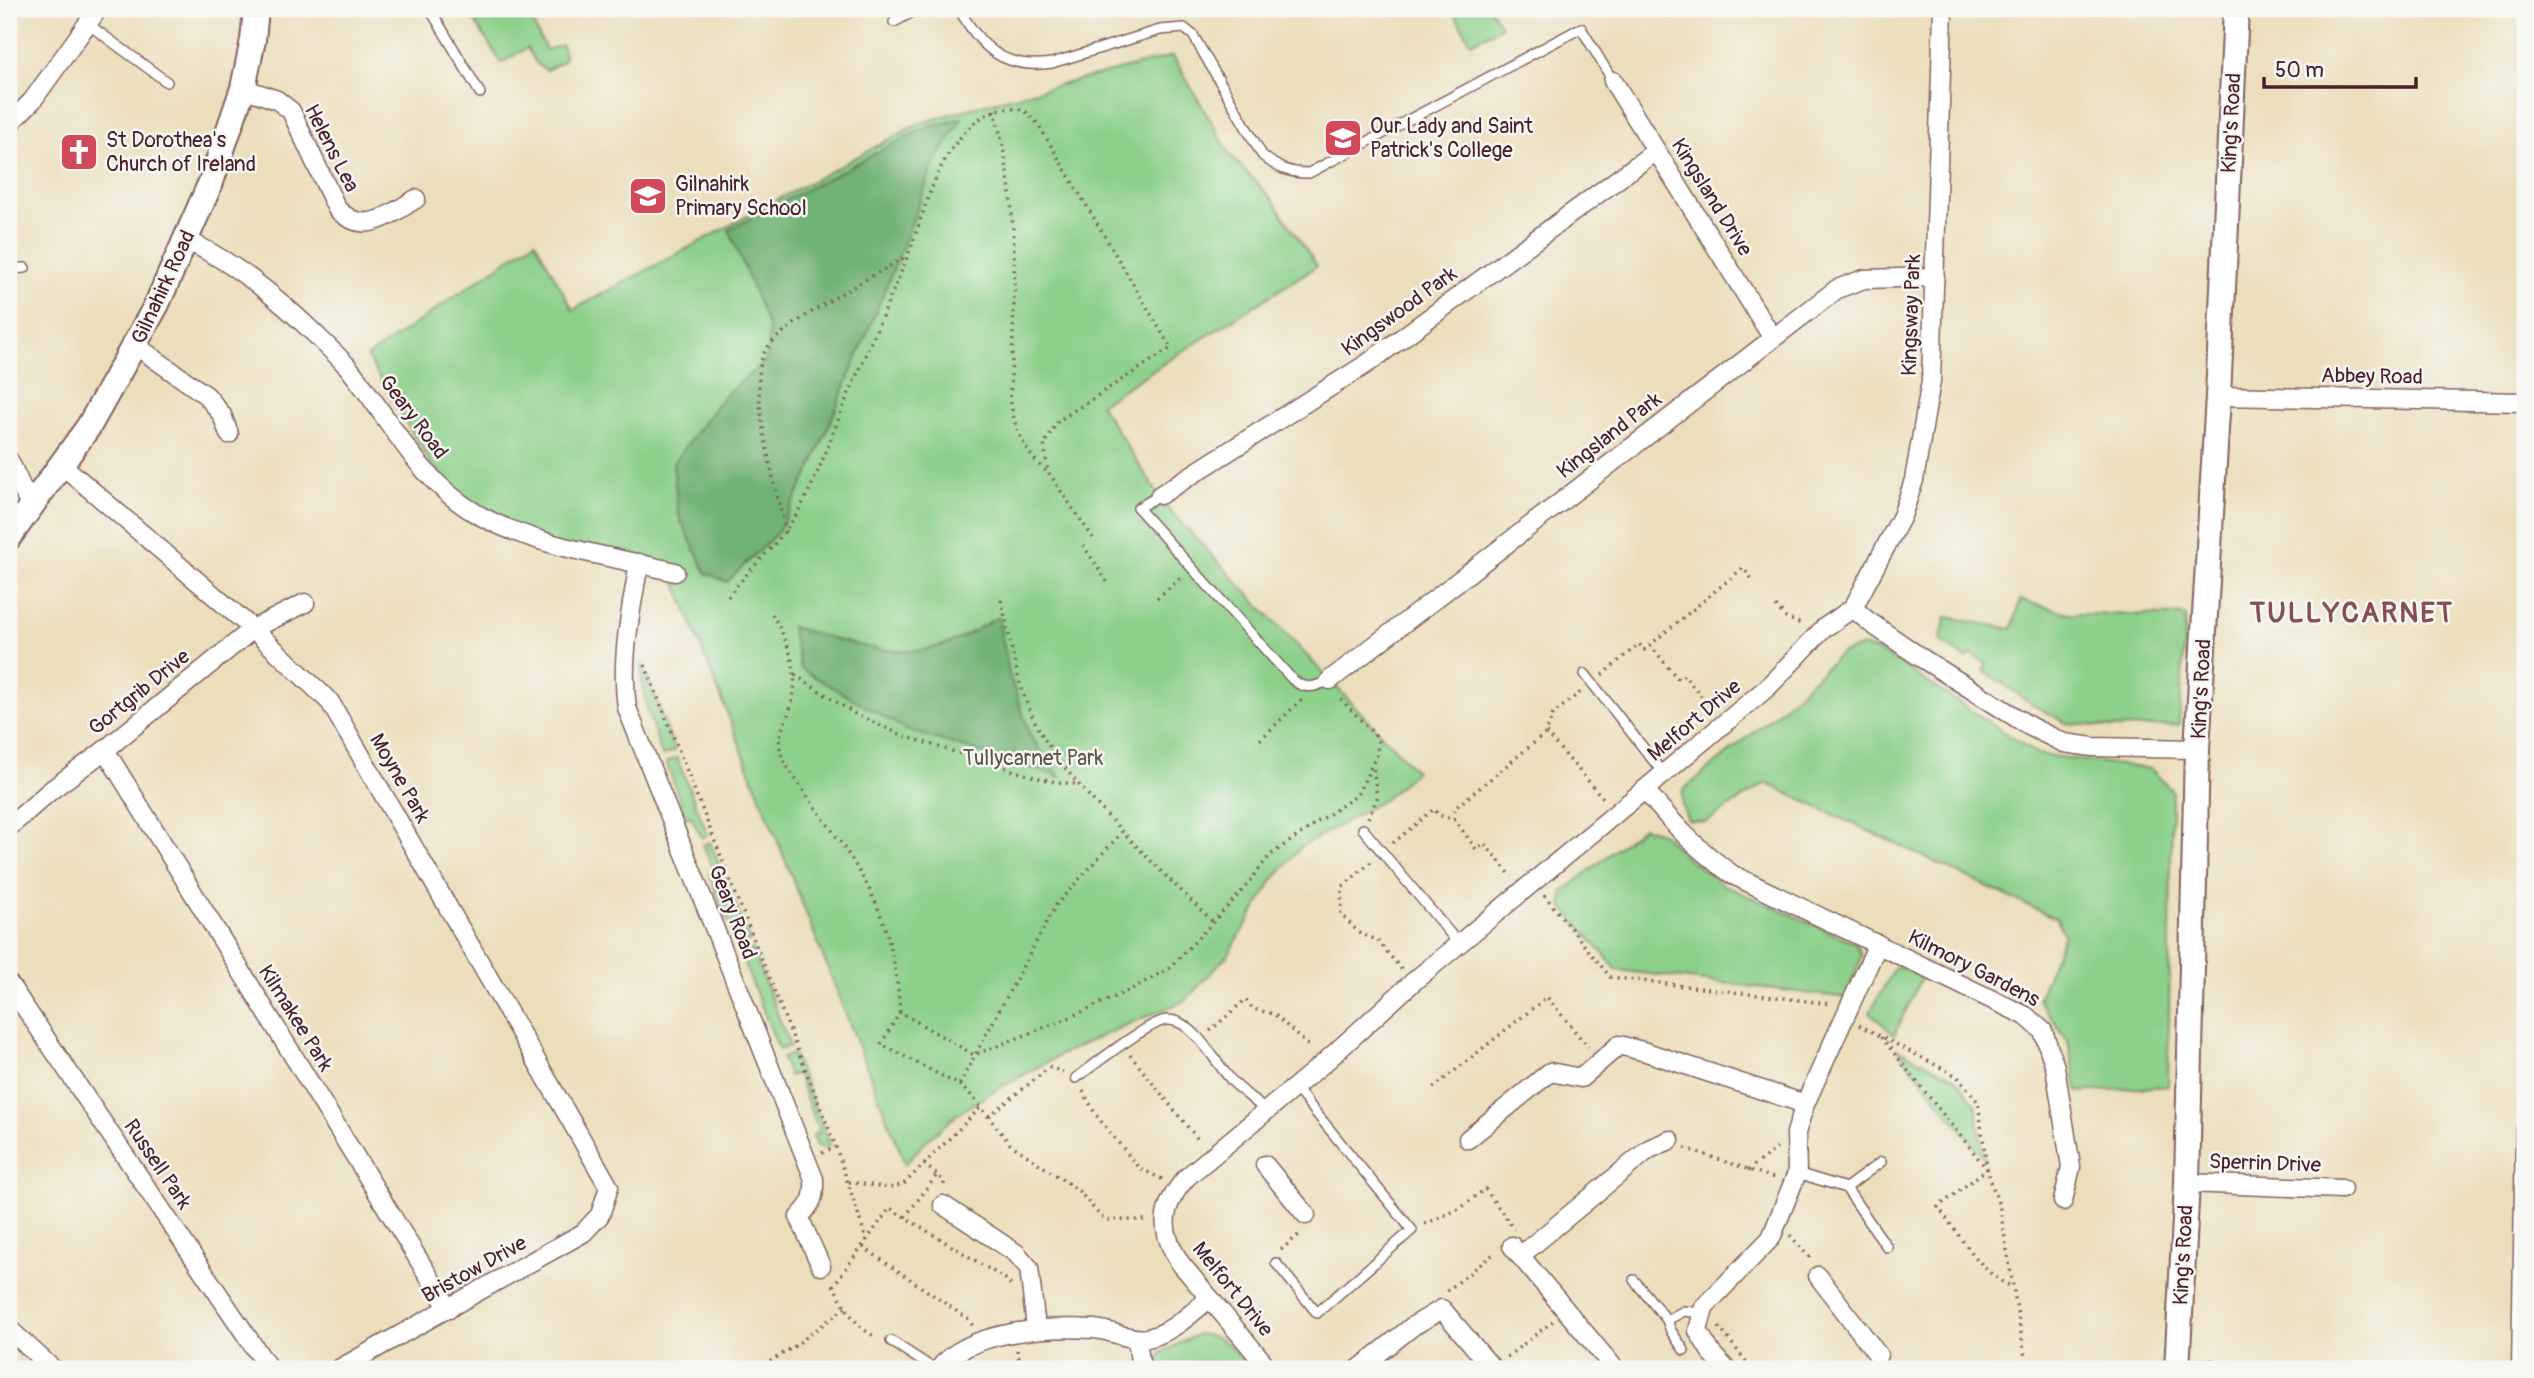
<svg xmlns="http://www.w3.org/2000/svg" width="2534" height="1378" font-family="Pangolin,sans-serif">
  <rect width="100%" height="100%" fill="#f6f6f2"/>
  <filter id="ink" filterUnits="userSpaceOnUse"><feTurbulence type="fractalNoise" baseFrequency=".0143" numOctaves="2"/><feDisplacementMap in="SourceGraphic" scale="14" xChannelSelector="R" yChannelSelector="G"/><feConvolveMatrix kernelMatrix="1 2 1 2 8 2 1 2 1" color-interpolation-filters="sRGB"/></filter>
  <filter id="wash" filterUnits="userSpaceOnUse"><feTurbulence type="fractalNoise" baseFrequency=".00686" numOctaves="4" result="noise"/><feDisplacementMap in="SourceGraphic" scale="28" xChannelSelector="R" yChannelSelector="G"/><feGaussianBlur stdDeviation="1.57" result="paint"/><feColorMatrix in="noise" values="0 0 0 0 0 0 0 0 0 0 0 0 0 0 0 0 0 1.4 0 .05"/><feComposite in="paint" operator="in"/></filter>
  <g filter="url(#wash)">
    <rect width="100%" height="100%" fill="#ebdebb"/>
    <!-- green -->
    <g fill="#8cd089" stroke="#6b785a" stroke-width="2">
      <path d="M467,9H526L546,50L562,45L565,57L562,62L546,70L537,64L527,48L501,63Z"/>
      <path d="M1452,9H1491L1501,27L1471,43Z"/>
      <path d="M1173,56L1231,156L1272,199L1317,266L1100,404L1167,508L1416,771L1385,799L1301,847L1273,880L1230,952L1185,1001L1128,1024L1062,1054L992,1092L959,1113L927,1140L905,1164L672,573L540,549L491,525L431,464L367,357L535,241L573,310L918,124L985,104Z"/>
      <path d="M2020,600L2072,614L2186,615L2179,725L2118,728L2066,723L2035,706L1984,671L1987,664L1971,654L1967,659L1940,641L1946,617L2012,629Z"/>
      <path d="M1863,646L1886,655L2037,754L2151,769L2172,791L2168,1086L2078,1092L2068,1041L2038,999L2064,935L2057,919L1766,783L1706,822L1688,820L1682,805L1683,790L1776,714L1840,654Z"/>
      <path d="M642,663L675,751L662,756C653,726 640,695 642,663Z"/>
      <path d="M677,758L708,835L702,838L691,816L686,818L666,762Z"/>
      <path d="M1643,827L1664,834L1683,855L1723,885L1856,943L1862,955L1846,998L1617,970L1562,906L1563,892Z"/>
      <path d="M710,842L750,941L738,946L709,874L714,871L703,845Z"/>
      <path d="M752,949L790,1046L779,1050L740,953Z"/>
      <path d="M1896,966L1904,967L1921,978L1894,1035L1870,1012Z"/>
      <path d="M1897,1049L1954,1077L1975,1103L1984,1158Z"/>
      <path d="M793,1054L831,1146L818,1148L813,1135L819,1132L797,1074L789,1076L782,1058Z"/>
      <path d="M1198,1334C1228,1337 1231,1347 1248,1369H1156L1161,1353Z"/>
    </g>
    <!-- forest -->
    <g fill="#71b275" stroke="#5e6850" stroke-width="2">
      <path d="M962,118L934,164L901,251L811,469L778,532L727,582L706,573L678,514L673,463L723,397L767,360L769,329L729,230L918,131Z"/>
      <path d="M998,617L1009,674L1031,737L1060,777L907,730L801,669L791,627C838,639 892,661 940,646C960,640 979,628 998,617Z"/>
    </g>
  </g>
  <g filter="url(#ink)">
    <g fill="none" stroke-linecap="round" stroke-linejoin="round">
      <!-- lane casing -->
      <g stroke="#82625d" stroke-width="12">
        <g id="lane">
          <path d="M430,9L480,93"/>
          <path d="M959,9C981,48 1004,70 1052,63L1160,30L1184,28L1193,35L1262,155C1277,168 1288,173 1309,173L1581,28L1613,81"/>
          <path d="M894,22L918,9"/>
          <path d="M88,24L167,82"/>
          <path d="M9,162L11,166L9,169"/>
          <path d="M9,269L25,268"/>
          <path d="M1160,495L1138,508L1292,679C1305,691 1315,687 1330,680"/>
          <path d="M1585,674L1664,774"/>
          <path d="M1363,829L1459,944"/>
          <path d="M1076,1078C1093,1066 1149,1021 1167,1020C1193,1018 1217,1066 1233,1082C1243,1092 1255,1101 1266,1111"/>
          <path d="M1797,1173L1846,1188L1887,1247"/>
          <path d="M1846,1188L1881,1162"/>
          <path d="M1276,1263L1317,1313L1412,1230L1294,1086"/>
          <path d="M1634,1280L1667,1320L1671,1331L1684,1350"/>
          <path d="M1667,1320L1684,1311L1701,1313"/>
          <path d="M891,1341L934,1369"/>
        </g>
      </g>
      <!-- street casing -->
      <g stroke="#82625d" stroke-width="21">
        <g id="street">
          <path d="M1613,81L1772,337"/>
          <path d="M243,88L277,100L291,111L337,209C365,237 388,215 416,199"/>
          <path d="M9,124L32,101L98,9"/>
          <path d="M186,240C237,264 278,298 318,337C328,347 339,357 348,367C390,418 417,480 477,514C538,548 609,555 675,572"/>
          <path d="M135,345L207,396L222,415L229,434"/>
          <path d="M2218,396L2525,402"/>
          <path d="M9,460L31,508"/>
          <path d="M62,465L253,629L330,702L609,1187L600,1215L583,1233L339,1369"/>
          <path d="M1160,495L1368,363L1656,151"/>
          <path d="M639,563C631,611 620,658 627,708L814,1179C815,1197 812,1204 799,1217L821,1266"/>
          <path d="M1853,608L1902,516L1914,480L1931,381L1943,9"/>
          <path d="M1330,680L1837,289L1864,279L1935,277"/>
          <path d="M105,750L449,1309"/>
          <path d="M1646,791C1674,825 1696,849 1733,875L2026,1016L2043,1031L2055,1067L2071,1167L2063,1201"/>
          <path d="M9,827L50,791L105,750L253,629L305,603"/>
          <path d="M9,984L269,1369"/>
          <path d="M1468,1139L1550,1072L1581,1078L1619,1045L1646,1052L1805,1104"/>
          <path d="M1265,1165L1306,1215"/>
          <path d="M2187,1183L2342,1189"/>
          <path d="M943,1205L1016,1253L1029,1268L1036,1328"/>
          <path d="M1512,1246L1615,1369"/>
          <path d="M1520,1256L1649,1149L1670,1140"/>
          <path d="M1818,1276L1878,1355"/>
          <path d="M9,1329L53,1369"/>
          <path d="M1137,1339L1141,1369"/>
          <path d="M939,1369C968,1330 1049,1326 1094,1329C1111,1330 1129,1341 1147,1338C1171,1334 1191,1313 1210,1298"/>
          <path d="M1269,1369L1181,1264C1159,1231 1160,1207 1187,1177L1325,1062L1413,982L1768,687L1824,628L1853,608L1868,621L1920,657L2031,727L2064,743L2093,747L2197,749"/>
          <path d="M1359,1369L1413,1326L1442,1309L1493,1369"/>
          <path d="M1726,1369L1712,1354L1698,1331L1704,1307L1771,1238L1797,1173L1796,1133L1805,1104L1878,944"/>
          <path d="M2177,1369H2211"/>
          <path d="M2521,1369L2525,1132"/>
        </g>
      </g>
      <!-- secondary casing -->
      <g stroke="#82625d" stroke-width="28">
        <g id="secondary">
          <path d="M9,537L89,426L157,304L211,182L243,88L253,40L256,9"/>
          <path d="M2177,1369L2187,1183L2197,749L2218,396L2236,9"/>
        </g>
      </g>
      <!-- path -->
      <g stroke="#82625d" stroke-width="3.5" stroke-dasharray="2 5" stroke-linecap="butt">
        <path d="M994,110C1021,205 1015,300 1010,397C1013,426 1024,452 1046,471"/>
        <path d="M786,532C777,492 747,388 764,353C777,326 875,275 905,257"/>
        <path d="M1083,545L1108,583"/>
        <path d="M728,597C751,566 780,544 799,510C818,476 831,438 845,402C866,353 888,304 908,255C923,216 933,170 960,138C977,117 996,104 1024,110L1038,124L1171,348L1058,421L1044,444L1048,472L1093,538"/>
        <path d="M1157,598L1182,577"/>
        <path d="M1001,600C1010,635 1014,671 1027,704C1044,747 1073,779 1104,812C1139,850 1176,886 1213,922"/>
        <path d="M1776,606L1786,618L1802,624"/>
        <path d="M772,614C787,640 799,668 793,698C788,724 772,735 784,761C808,801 840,837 863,878C887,919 897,965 900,1012L974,1055L1066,1019L1130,990L1170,968L1243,890L1270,855L1357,795L1377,755L1378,741L1374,734L1338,696"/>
        <path d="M1650,645L1678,679L1684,675L1712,709"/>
        <path d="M645,665L836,1147L867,1241"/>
        <path d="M795,675L855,714L904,736L1031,776L1055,782L1076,784"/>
        <path d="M1602,675L1639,644L1644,650L1743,568L1753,580"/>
        <path d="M1546,733L1605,800"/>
        <path d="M1260,740L1302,699"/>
        <path d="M1368,818L1377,798L1373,765"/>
        <path d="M1454,819L1455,808L1546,733L1553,714L1582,691"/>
        <path d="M1393,843L1434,809L1438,815L1454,819L1476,849L1484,843L1512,877"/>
        <path d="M1371,862L1342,887L1341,914L1359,933L1377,940L1402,970"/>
        <path d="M1544,895L1610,977L1832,1004"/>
        <path d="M900,1012L881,1044L959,1085L1056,905L1122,832"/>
        <path d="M1859,1025L1957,1076L1978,1102L1987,1169L1938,1207C1955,1228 1987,1282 2013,1286"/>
        <path d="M1210,1031L1246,999L1253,1009L1274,1014L1311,1048"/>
        <path d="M1881,1037L1987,1169L2000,1209L2027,1369"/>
        <path d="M1130,1055L1200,1142"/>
        <path d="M959,1085L972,1096L1010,1144L1078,1190L1101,1217L1109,1220H1147"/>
        <path d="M1433,1088L1547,997L1588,1047"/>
        <path d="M1083,1091L1096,1115L1139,1168L1162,1179"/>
        <path d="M989,1116L1050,1067L1063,1072"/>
        <path d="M1685,1148L1777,1179"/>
        <path d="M822,1153L836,1147"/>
        <path d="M924,1164L944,1181V1188"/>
        <path d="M1748,1170L1777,1148"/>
        <path d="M849,1182L890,1188L904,1184L981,1107"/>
        <path d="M905,1217L937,1175"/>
        <path d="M1425,1224L1461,1208L1485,1189L1514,1229"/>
        <path d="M1790,1235L1810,1258"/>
        <path d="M863,1247L968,1319L973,1326"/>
        <path d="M1281,1250L1302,1232"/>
        <path d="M833,1285C844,1304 855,1329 877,1337"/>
        <path d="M833,1286L890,1208L1007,1280L1012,1287"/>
        <path d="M1447,1291L1496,1252"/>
        <path d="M1719,1327L1752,1369"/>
        <path d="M1017,1350V1355L1027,1369"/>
        <path d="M1507,1357L1553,1321"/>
        <path d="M758,1369L792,1348L846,1307"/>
      </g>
      <!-- lane -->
      <use href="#lane" stroke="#fff" stroke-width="9"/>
      <!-- street -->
      <use href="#street" stroke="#fff" stroke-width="18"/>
      <!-- secondary -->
      <use href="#secondary" stroke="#fff" stroke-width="24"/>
    </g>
  </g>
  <!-- icons -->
  <defs>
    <g id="school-square" transform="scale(2.0125)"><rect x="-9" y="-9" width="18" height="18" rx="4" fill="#d1495b" stroke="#f6f6f2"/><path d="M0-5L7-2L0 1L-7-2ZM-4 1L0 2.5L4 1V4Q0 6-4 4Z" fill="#fff"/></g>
    <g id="church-square" transform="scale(2.0125)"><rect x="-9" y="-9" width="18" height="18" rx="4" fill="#d1495b" stroke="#f6f6f2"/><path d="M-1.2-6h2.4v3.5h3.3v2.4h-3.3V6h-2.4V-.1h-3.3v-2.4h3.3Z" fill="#fff"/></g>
  </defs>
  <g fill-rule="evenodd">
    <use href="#school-square" x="1343" y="138"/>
    <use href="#church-square" x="79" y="152"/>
    <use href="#school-square" x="648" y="196"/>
  </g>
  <g text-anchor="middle" stroke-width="5" stroke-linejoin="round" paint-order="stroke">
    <!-- street labels -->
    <g font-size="21" fill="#4a1f2b" stroke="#f6f6f2">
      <text transform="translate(2231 123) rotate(-87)" y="7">King's Road</text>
      <text transform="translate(332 148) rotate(63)" y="7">Helens Lea</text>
      <text transform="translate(1712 197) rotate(58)" y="7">Kingsland Drive</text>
      <text transform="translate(163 287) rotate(-65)" y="7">Gilnahirk Road</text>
      <text transform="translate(1399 311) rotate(-36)" y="7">Kingswood Park</text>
      <text transform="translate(1911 315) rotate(-88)" y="7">Kingsway Park</text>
      <text transform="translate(2372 376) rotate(1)" y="7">Abbey Road</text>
      <text transform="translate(414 417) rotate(53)" y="7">Geary Road</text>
      <text transform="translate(1609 435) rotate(-38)" y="7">Kingsland Park</text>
      <text transform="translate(2201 689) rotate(-87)" y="7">King's Road</text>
      <text transform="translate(139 692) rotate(-39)" y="7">Gortgrib Drive</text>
      <text transform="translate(1694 720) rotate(-40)" y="7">Melfort Drive</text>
      <text transform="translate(400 778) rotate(60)" y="7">Moyne Park</text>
      <text transform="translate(733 912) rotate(69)" y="7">Geary Road</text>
      <text transform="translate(1974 968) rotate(27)" y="7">Kilmory Gardens</text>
      <text transform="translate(296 1018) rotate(58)" y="7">Kilmakee Park</text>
      <text transform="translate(2265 1163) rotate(2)" y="7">Sperrin Drive</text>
      <text transform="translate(158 1164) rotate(56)" y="7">Russell Park</text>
      <text transform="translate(2183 1255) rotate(-87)" y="7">King's Road</text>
      <text transform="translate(474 1269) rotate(-29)" y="7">Bristow Drive</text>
      <text transform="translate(1233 1289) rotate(51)" y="7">Melfort Drive</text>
    </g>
    <!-- poi labels -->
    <g font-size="21" fill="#4a1f2b" stroke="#f6f6f2" text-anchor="start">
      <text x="1370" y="133">Our Lady and Saint<tspan x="1370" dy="24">Patrick's College</tspan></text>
      <text x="106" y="147">St Dorothea's<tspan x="106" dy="24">Church of Ireland</tspan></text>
      <text x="675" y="191">Gilnahirk<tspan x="675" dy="24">Primary School</tspan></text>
    </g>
    <!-- park labels -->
    <g font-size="21" fill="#5e5447" stroke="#f6f6f2">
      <text x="1033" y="765">Tullycarnet Park</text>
    </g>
    <!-- district labels -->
    <g font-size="28" font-weight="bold" letter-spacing="2" fill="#864f52" stroke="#f6f6f2">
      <text x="2352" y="622">TULLYCARNET</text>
    </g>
  </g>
  <!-- margin -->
  <rect width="2534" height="1378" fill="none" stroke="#f6f6f2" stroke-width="35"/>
  <!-- scale -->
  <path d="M2264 77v10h152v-10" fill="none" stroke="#4a1f2b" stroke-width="3.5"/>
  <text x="2275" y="77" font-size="21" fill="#4a1f2b" stroke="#f6f6f2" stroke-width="5" paint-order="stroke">50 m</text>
</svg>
